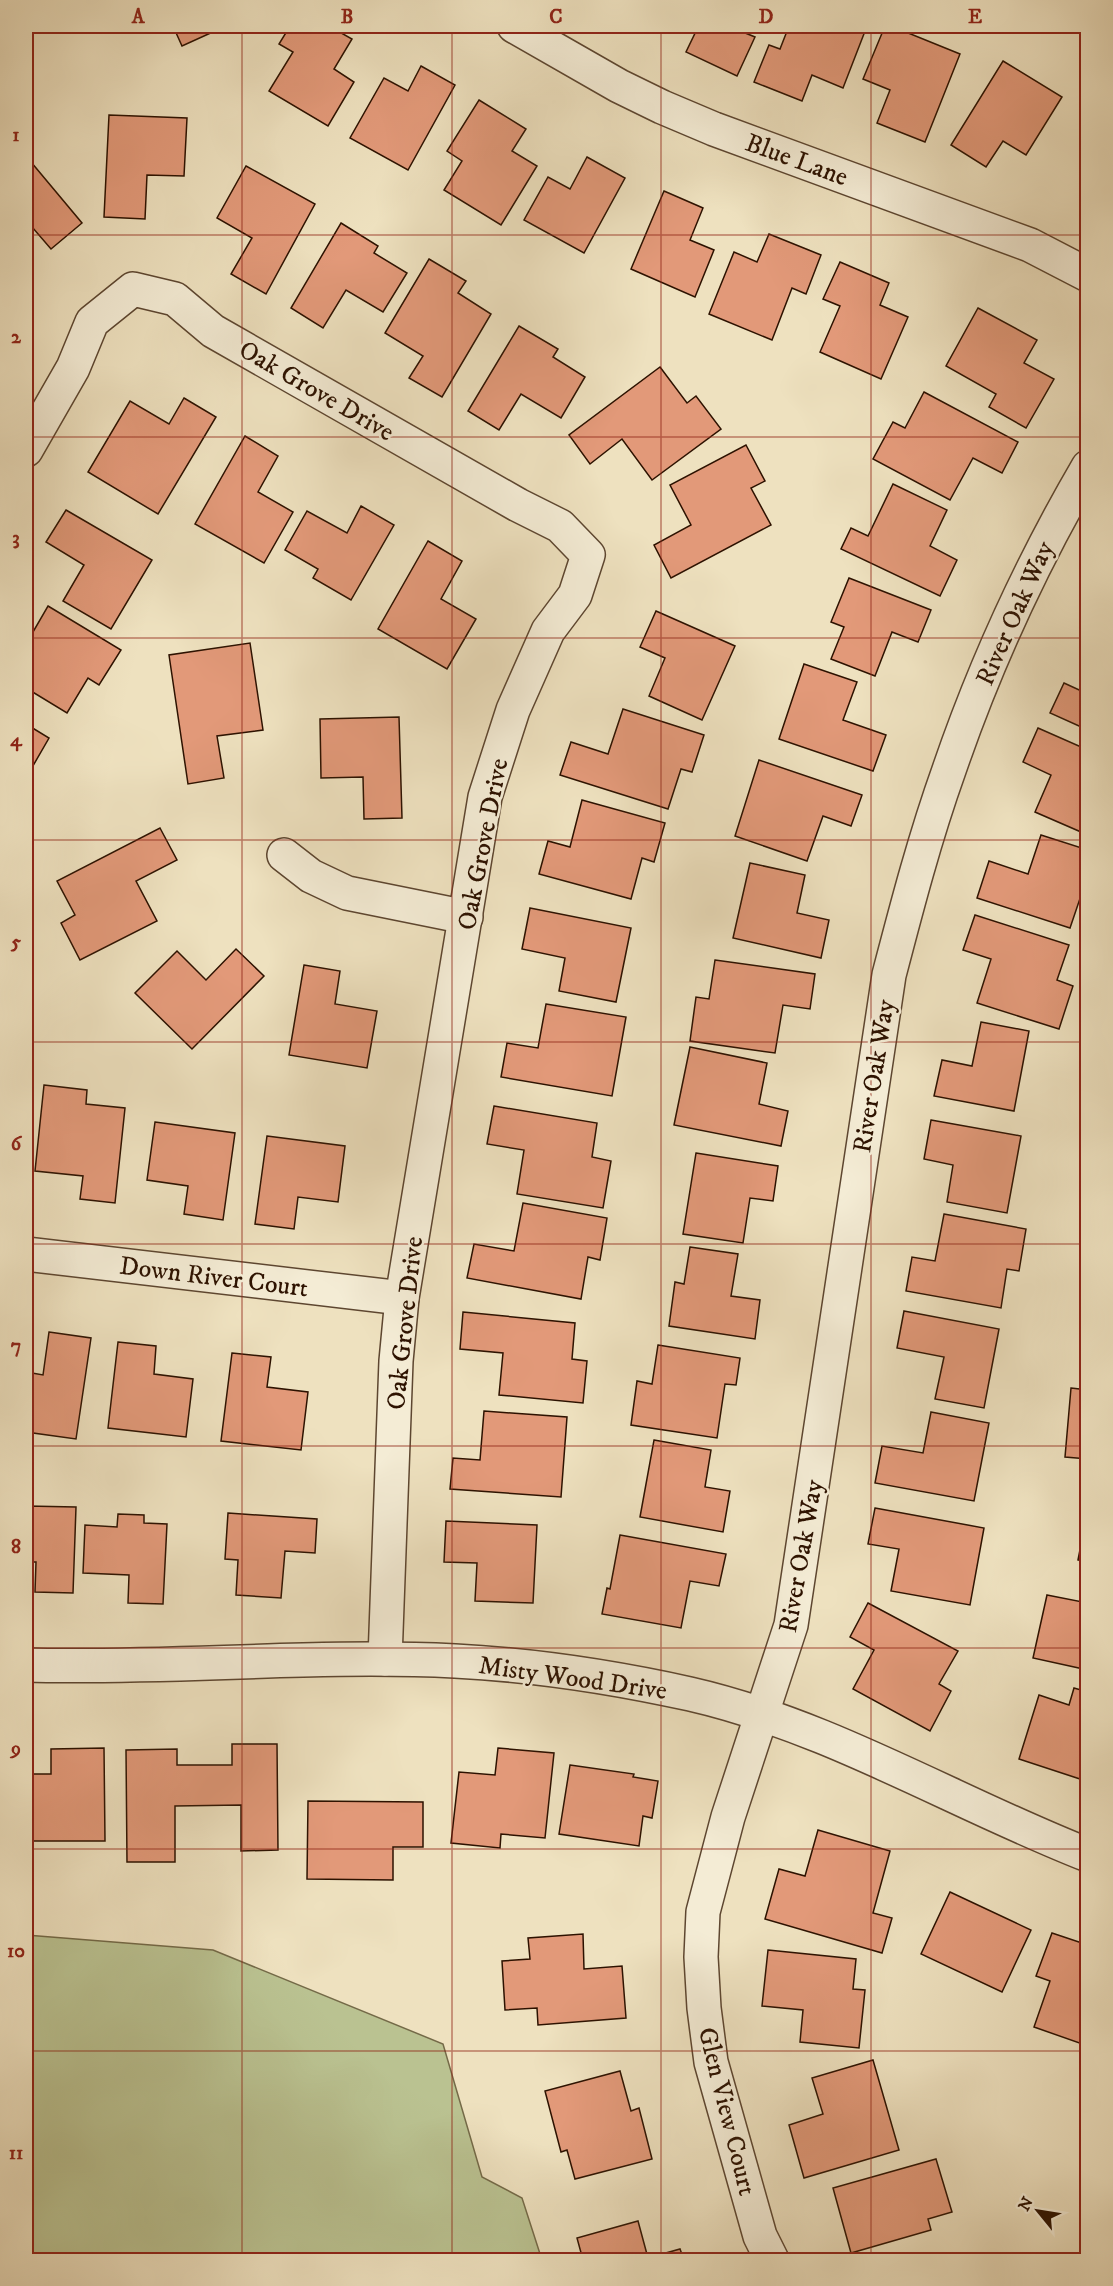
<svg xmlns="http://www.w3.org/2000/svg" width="1113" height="2286" font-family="'IM FELL DW Pica',serif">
  <rect width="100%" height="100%" fill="#eee1bf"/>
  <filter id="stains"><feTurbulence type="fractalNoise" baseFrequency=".00333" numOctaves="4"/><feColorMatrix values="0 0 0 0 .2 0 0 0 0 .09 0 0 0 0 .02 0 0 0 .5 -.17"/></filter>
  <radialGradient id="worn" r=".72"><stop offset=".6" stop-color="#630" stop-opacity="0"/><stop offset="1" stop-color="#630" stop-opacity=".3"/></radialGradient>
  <!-- green -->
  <path fill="#bac291" stroke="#746a48" stroke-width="1.5" d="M26,1935L213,1950L443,2044L482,2177L522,2198L542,2260H26Z"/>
  <!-- building -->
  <g fill="#e29979" stroke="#2d1200" stroke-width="1.5">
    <path d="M173,26H226L182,46Z"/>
    <path d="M290,26H329L352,39L334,69L354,82L328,126L269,91L293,52L279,44Z"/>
    <path d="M696,26H740L738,30L755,37L737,76L686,52L698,27Z"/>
    <path d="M789,26H867L843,88L812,75L802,101L754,82L769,45L780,49Z"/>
    <path d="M885,26H891L960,54L925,142L877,123L890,90L863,79Z"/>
    <path d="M1003,61L1062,97L1026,155L1003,141L986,167L951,145Z"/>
    <path d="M421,66L455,85L408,170L350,138L384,78L408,91Z"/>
    <path d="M479,100L526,129L512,151L537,166L501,225L444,190L462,161L447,151Z"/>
    <path d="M109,115L187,118L184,176L147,175L145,219L104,217Z"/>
    <path d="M26,156L82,223L51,249L26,220Z"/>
    <path d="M587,157L625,178L584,253L524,220L548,177L570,189Z"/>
    <path d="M246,166L315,204L266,294L231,274L252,238L217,218Z"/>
    <path d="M1088,176V188L1082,184Z"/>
    <path d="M664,191L703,208L690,240L714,250L695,297L631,269Z"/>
    <path d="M341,223L378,246L374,253L407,273L383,312L346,290L323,328L291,308Z"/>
    <path d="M769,234L821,255L806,294L792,288L772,340L709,314L734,252L757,262Z"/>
    <path d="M429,259L466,281L458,293L491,314L442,397L409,378L423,356L385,333Z"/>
    <path d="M840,262L889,283L880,305L908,317L881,379L820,352L840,306L823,299Z"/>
    <path d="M978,308L1037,340L1024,363L1054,379L1026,428L989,407L996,394L946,366Z"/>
    <path d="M519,326L558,349L553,357L585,377L561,418L521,394L499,430L468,411Z"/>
    <path d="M660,367L687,403L696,396L721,429L652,480L622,439L590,464L569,435Z"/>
    <path d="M924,392L1018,442L1002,473L973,458L950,500L873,459L893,422L905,428Z"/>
    <path d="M184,398L216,417L158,514L88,472L130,401L169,424Z"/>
    <path d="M245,436L278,456L258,492L293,512L264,563L195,524Z"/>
    <path d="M746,445L765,481L751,488L771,525L671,578L654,545L691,525L670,485Z"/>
    <path d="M893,484L947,510L930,546L957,560L940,596L841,549L851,528L868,536Z"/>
    <path d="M361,506L394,525L351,600L313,578L318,569L285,550L307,511L347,533Z"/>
    <path d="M66,510L152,560L111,629L63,601L84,565L46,542Z"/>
    <path d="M428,541L462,561L441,599L476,619L447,669L378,629Z"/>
    <path d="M849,578L931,610L918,642L892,632L875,676L831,659L844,627L831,622Z"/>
    <path d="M48,606L121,650L99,685L88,678L67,713L26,688V644Z"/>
    <path d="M656,611L735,646L702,720L649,696L665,658L640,647Z"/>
    <path d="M250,643L263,730L217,736L224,778L188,784L169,655Z"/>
    <path d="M804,664L857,682L843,720L886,735L873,771L779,739Z"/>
    <path d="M1064,683L1088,694V730L1050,713Z"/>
    <path d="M623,709L704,735L692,772L681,769L668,809L560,775L571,742L608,754Z"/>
    <path d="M399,717L402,818L364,819L363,777L321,778L320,719Z"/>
    <path d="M26,724L49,738L26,778Z"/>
    <path d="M1038,728L1088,750V835L1035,812L1051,775L1023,762Z"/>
    <path d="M759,760L862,795L851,826L823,816L807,861L735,836Z"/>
    <path d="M582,800L665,823L654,862L642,858L631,899L539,874L548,841L570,847Z"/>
    <path d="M160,828L177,860L136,881L157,921L80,960L61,923L75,915L57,881Z"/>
    <path d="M1041,835L1088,850V875L1070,928L977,898L989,861L1028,874Z"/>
    <path d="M750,863L805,875L797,913L829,920L821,958L733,938Z"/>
    <path d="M530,908L631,928L616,1002L559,991L565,958L522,949Z"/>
    <path d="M975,915L1069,945L1057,980L1073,986L1059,1029L977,1003L991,959L963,950Z"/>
    <path d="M236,949L264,976L192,1049L135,993L177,951L206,980Z"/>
    <path d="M715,960L815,974L810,1009L783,1005L775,1053L690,1041L696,997L709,999Z"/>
    <path d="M304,965L340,971L335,1004L377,1011L367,1068L289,1055Z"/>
    <path d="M546,1004L626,1017L612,1096L501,1077L507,1043L538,1048Z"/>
    <path d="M981,1022L1029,1031L1014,1111L934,1096L942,1060L972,1066Z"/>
    <path d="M690,1047L767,1063L759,1104L788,1111L781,1146L674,1125Z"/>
    <path d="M44,1085L87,1090L86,1104L125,1108L115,1203L80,1199L83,1176L35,1171Z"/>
    <path d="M494,1106L597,1123L592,1157L611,1161L603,1208L517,1194L524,1150L487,1144Z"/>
    <path d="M931,1120L1021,1136L1007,1213L947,1202L953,1165L924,1159Z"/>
    <path d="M155,1122L235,1133L223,1220L184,1214L188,1186L147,1180Z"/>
    <path d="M267,1136L345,1146L338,1202L298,1197L294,1229L255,1224Z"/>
    <path d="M696,1153L778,1166L773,1201L750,1198L743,1243L683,1234Z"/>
    <path d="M523,1203L607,1218L600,1260L588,1257L581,1299L467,1278L474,1244L514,1251Z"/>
    <path d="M944,1214L1026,1229L1019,1271L1007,1269L1001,1308L906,1291L912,1257L935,1261Z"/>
    <path d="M690,1247L738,1254L731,1296L760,1300L755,1339L669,1326L675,1282L684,1284Z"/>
    <path d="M904,1311L999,1329L984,1408L935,1399L944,1357L897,1348Z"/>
    <path d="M463,1312L575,1323L572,1359L587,1361L583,1403L499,1395L503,1353L460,1349Z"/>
    <path d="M49,1332L91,1338L76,1439L26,1432V1372L43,1375Z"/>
    <path d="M118,1342L156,1346L154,1374L193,1379L186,1437L108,1428Z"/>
    <path d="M658,1345L740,1358L736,1385L725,1384L717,1438L631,1425L637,1381L652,1384Z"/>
    <path d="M232,1353L271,1357L267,1387L308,1392L301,1450L221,1441Z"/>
    <path d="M1071,1388L1088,1390V1459L1065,1457Z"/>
    <path d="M484,1411L567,1417L561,1497L450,1489L453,1458L480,1460Z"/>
    <path d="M931,1412L989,1423L974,1501L875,1483L882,1446L923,1453Z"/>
    <path d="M654,1440L711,1450L705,1487L730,1491L723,1532L640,1517Z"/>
    <path d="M26,1506L76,1507L73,1593L35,1592L36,1562H26Z"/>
    <path d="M875,1508L984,1528L970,1605L891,1591L899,1549L868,1544Z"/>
    <path d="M1088,1509V1562L1078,1560Z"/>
    <path d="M228,1513L317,1519L315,1553L285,1551L281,1598L236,1595L238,1560L225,1559Z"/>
    <path d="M118,1514L144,1515V1523L167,1524L163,1604L128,1603L129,1575L83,1573L85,1525L117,1527Z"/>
    <path d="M446,1521L537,1525L533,1603L475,1601L477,1563L444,1562Z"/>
    <path d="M620,1535L726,1554L719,1586L690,1581L681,1628L602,1614L607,1588L610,1589Z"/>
    <path d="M1047,1595L1088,1603V1670L1033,1658Z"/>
    <path d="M868,1603L958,1651L939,1684L951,1691L930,1731L853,1689L874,1650L850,1637Z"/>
    <path d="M1074,1688L1088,1692V1755L1080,1779L1019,1759L1039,1695L1069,1705Z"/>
    <path d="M232,1744H277L278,1850L241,1851V1805L175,1806V1862H127L126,1750L177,1749V1765H232Z"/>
    <path d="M104,1748L105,1841H26V1774H51V1749Z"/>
    <path d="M498,1748L554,1753L545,1838L501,1834L500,1848L451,1843L459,1772L495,1775Z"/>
    <path d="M570,1765L634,1774L633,1777L658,1781L652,1818L643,1816L639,1846L559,1834Z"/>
    <path d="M308,1801L423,1802V1847H393V1880L307,1879Z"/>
    <path d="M818,1830L890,1851L873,1913L892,1918L882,1953L765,1919L779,1869L805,1876Z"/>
    <path d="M950,1892L1031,1930L1002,1992L921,1954Z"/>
    <path d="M1052,1933L1088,1945V2046L1034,2027L1050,1981L1036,1976Z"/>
    <path d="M583,1934L584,1969L622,1966L626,2018L538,2025L537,2008L505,2010L502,1961L530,1959L528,1938Z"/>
    <path d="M768,1950L856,1959L853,1989L865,1990L859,2048L800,2042L803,2010L762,2006Z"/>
    <path d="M873,2060L899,2150L804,2178L789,2125L823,2114L812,2078Z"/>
    <path d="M620,2071L631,2111L639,2108L652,2159L575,2179L567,2150L561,2152L545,2091Z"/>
    <path d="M936,2159L952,2212L928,2219L931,2230L851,2253L833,2188Z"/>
    <path d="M638,2221L648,2258L680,2249L684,2260H583L577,2238Z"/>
    <path d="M995,2259V2260H947Z"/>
  </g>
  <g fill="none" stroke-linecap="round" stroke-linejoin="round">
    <!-- minor casing -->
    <g stroke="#5d4630" stroke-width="36">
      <g id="minor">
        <path d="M514,26L619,86L662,107L714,129L1030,245L1088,275"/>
        <path d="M26,450L73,368L92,322L133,289L175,299L213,331L518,505L560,526L588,555L575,595L548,631L513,710L485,797L402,1298L396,1361L385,1659"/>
        <path d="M284,855L311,876L347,893L466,917"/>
        <path d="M26,1254L402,1298"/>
        <path d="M26,1665C169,1669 312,1654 455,1661C534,1665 613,1677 690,1694C830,1726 955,1803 1088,1855"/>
        <path d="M772,2260L760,2236L711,2062L704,2008L701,1957L703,1912L728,1817L791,1625L889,975C907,906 925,837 949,770C985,665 1032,563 1088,467"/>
      </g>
    </g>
    <!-- minor -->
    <use href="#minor" stroke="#f4ecd5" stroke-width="33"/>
  </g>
  <!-- grid -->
  <path fill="none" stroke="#8f2418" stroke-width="1.5" stroke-opacity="0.55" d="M242,26V2260M452,26V2260M661,26V2260M871,26V2260M26,235H1088M26,437H1088M26,638H1088M26,840H1088M26,1042H1088M26,1244H1088M26,1446H1088M26,1648H1088M26,1849H1088M26,2051H1088"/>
  <g text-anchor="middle" stroke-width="5" stroke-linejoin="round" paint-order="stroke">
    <!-- street labels -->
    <g font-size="26" fill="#2d1200" stroke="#f4ecd5">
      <text transform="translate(797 159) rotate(20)" y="9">Blue Lane</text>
      <text transform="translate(317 390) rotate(30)" y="9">Oak Grove Drive</text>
      <text transform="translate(1014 613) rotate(-66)" y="9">River Oak Way</text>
      <text transform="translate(482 844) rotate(-79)" y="9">Oak Grove Drive</text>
      <text transform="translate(873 1076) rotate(-81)" y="9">River Oak Way</text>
      <text transform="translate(214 1276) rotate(7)" y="9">Down River Court</text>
      <text transform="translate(404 1323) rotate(-84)" y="9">Oak Grove Drive</text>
      <text transform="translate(800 1556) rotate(-80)" y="9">River Oak Way</text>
      <text transform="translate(573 1677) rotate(8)" y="9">Misty Wood Drive</text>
      <text transform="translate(728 2111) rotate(76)" y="9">Glen View Court</text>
    </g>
  </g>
  <!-- margin -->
  <rect width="1113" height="2286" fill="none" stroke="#eee1bf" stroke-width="66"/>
  <!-- north arrow -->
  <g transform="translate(1038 2211) rotate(300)" stroke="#f4ecd5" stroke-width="4.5" paint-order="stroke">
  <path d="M0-4.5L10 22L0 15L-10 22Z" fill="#2d1200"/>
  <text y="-9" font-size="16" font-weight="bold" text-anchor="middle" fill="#2d1200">N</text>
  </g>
  <rect x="33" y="33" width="1047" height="2220" fill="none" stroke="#8f2418" stroke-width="2"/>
  <g font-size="20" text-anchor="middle" font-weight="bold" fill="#8f2418">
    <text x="138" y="23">A</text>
    <text x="347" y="23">B</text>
    <text x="556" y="23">C</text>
    <text x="766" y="23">D</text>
    <text x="975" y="23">E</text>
    <text x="16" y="141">1</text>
    <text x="16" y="343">2</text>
    <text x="16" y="544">3</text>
    <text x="16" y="746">4</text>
    <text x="16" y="948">5</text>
    <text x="16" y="1150">6</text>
    <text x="16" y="1352">7</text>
    <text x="16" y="1553">8</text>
    <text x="16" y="1755">9</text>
    <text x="16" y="1957">10</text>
    <text x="16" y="2159">11</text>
  </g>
  <rect width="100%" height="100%" filter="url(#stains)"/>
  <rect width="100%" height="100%" fill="url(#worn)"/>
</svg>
